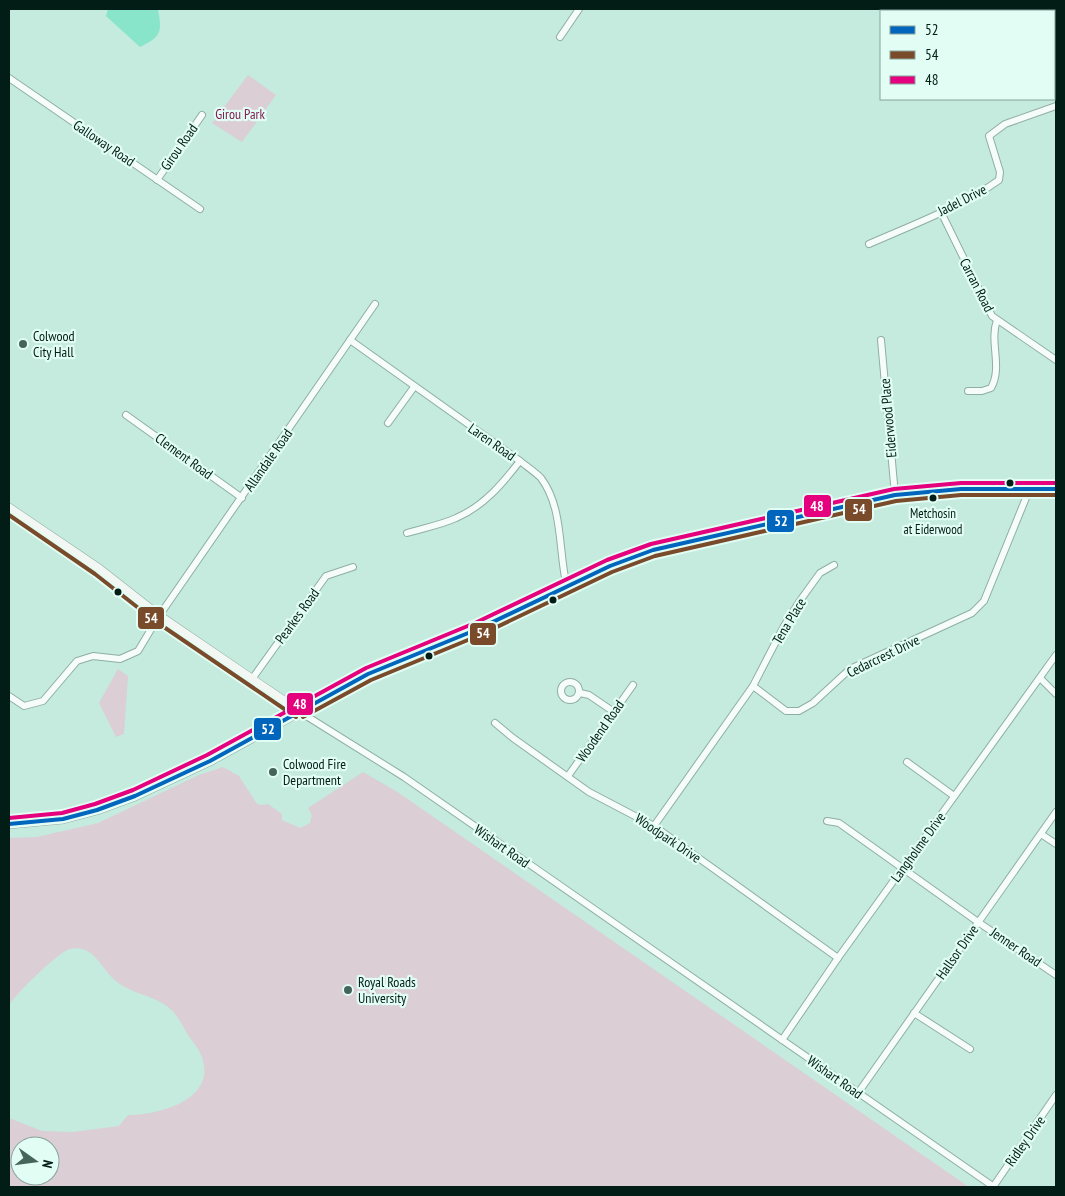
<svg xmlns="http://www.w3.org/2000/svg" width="1065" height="1196" font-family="'PT Sans Narrow',sans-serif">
  <rect width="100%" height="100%" fill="#c4ebde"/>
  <!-- green -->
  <g fill="#dbced5" fill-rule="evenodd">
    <path d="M248,75L276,95L242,142L212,123Z"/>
    <path d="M118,669L128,676L124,734L116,737L99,703Z"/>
    <path d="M223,767L239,776L257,804L262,805L268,804L282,814V820L300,828L310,823L312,815L308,808L363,772L396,791L969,1187H9V1118L42,1131L73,1132L119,1126L128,1115C158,1115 217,1100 202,1057C199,1049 193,1042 188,1035C182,1025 177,1014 168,1007C153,995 132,994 117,982C101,970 95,944 70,949C58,952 17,993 9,1005V838L37,837L98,823L199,775ZM20,1146H50V1176H20Z"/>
  </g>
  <!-- water -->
  <path fill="#89e5ca" d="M108,9L127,10L158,9C162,32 162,36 140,47L106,16Z"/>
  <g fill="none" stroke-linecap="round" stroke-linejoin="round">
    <!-- street casing -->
    <g stroke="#8faea4" stroke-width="8">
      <g id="street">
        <path d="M560,37L579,9"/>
        <path d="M9,78L200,209"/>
        <path d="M157,180L202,115"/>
        <path d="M941,212L992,316L1056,360"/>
        <path d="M869,244C910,226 963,206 999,180L1000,172L989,136L1005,124L1056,106"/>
        <path d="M350,340L520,461C526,466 535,472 541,478C564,509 558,552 567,587"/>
        <path d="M881,340L895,495"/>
        <path d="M968,391H982L991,388C1003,367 989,342 997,320"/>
        <path d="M126,415L242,498"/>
        <path d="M388,423L414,387"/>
        <path d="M407,533C423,528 441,525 456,518C484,506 502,484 520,461"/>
        <path d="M252,679L326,576L353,567"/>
        <path d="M1041,679L1056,694"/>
        <circle cx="570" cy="691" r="9"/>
        <path d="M753,686L786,711H799L813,703L850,669L972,613L984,601L1030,488"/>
        <path d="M580,693L589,695L614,712"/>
        <path d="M9,696L24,706L43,701L77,661L93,656L120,659L138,651L159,616L375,304"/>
        <path d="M300,712L404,777L994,1187"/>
        <path d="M495,723L513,738L589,792L654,826L838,958"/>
        <path d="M907,762L954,796"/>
        <path d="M568,776L633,685"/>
        <path d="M827,821L839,823L978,922L1056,975"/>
        <path d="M654,826L753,686L784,626L799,602L820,573L834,565"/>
        <path d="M1041,834L1056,844"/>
        <path d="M914,1013L970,1049"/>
        <path d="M782,1040L838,958L1056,655"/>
        <path d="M858,1093L1056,812"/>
        <path d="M993,1187L1056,1095"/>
      </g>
    </g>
    <!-- secondary casing -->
    <g stroke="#8faea4" stroke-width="10">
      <g id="secondary">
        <path d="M9,508L99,569L159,616L300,712"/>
        <path d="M9,824L63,819L97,810L135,796L210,761L368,674L478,629L610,566L653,550L780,520L895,495L961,489H1056"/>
      </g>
    </g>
    <!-- primary casing -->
    <g stroke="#a9b6ab" stroke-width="11">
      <g id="primary">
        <path d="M1026,9L1027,11"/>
        <path d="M1054,68L1056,73"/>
      </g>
    </g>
    <!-- street -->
    <use href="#street" stroke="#f6fcfa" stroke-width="6"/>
    <!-- secondary -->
    <use href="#secondary" stroke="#f3f7f4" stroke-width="9"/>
    <!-- primary -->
    <use href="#primary" stroke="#eff2ed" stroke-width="10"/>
    <!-- bus-1 casing -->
    <g stroke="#e2fdf4" stroke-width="8">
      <path id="bus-1" d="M9,824L63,819L97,810L135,796L210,761L368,674L478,629L610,566L653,550L895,495L961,489H1056"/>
    </g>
    <!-- bus-2 casing -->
    <g stroke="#e2fdf4" stroke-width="8">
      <g id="bus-2">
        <path d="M9,515L95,574L155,621L296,717"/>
        <path d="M303,717L371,680L480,635L612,572L655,556L896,501L961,495H1056"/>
      </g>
    </g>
    <!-- bus-3 casing -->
    <g stroke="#e2fdf4" stroke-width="8">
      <path id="bus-3" d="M9,818L62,813L95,804L133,790L207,755L366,668L475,623L607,560L651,544L894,489L961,483H1056"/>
    </g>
    <!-- bus-1 -->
    <use href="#bus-1" stroke="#0065bd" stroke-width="4"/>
    <!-- bus-2 -->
    <use href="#bus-2" stroke="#7a4b2a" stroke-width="4"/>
    <!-- bus-3 -->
    <use href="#bus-3" stroke="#e5007d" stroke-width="4"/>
  </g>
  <!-- markers -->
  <g fill="#45655b" stroke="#e2fdf4" stroke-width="2">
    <circle cx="23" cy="344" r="5"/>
    <circle cx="273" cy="772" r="5"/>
    <circle cx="348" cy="990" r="5"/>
  </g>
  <g fill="#011d15" stroke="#e2fdf4" stroke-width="2">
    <circle cx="1010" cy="483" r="4.5"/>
    <circle cx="933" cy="498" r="4.5"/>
    <circle cx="118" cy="592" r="4.5"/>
    <circle cx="553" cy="600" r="4.5"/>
    <circle cx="429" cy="656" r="4.5"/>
  </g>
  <g text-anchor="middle" stroke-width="4.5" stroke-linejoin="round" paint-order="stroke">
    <!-- bus labels -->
    <g font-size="13" fill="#011d15" stroke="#e2fdf4">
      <text x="933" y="518">Metchosin<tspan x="933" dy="16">at Eiderwood</tspan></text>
    </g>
    <!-- park labels -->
    <g font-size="14" fill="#821d54" stroke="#e2fdf4">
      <text x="240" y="119">Girou Park</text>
    </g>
    <!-- street labels -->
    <g font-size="14" fill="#011d15" stroke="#e2fdf4">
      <text transform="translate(104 143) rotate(34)" y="5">Galloway Road</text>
      <text transform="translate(179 147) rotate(-55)" y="5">Girou Road</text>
      <text transform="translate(962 200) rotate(-27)" y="5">Jadel Drive</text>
      <text transform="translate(977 285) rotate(63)" y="5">Carran Road</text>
      <text transform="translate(888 418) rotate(-95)" y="5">Eiderwood Place</text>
      <text transform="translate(492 442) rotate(35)" y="5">Laren Road</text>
      <text transform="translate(184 456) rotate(36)" y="5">Clement Road</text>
      <text transform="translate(268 460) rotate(-55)" y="5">Allandale Road</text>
      <text transform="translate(297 616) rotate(-54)" y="5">Pearkes Road</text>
      <text transform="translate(789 621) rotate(-59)" y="5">Tena Place</text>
      <text transform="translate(883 656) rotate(-26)" y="5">Cedarcrest Drive</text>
      <text transform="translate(600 731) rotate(-55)" y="5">Woodend Road</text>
      <text transform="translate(668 838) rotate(34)" y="5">Woodpark Drive</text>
      <text transform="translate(502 846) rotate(35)" y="5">Wishart Road</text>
      <text transform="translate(918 847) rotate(-54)" y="5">Langholme Drive</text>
      <text transform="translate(1016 947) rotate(34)" y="5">Jenner Road</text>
      <text transform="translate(957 952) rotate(-55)" y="5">Hallsor Drive</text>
      <text transform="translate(835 1077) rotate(35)" y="5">Wishart Road</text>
      <text transform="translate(1025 1141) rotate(-55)" y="5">Ridley Drive</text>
    </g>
    <!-- poi labels -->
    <g font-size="14" fill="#011d15" stroke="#e2fdf4" text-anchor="start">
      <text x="33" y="341">Colwood<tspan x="33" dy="16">City Hall</tspan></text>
      <text x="283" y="769">Colwood Fire<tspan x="283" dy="16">Department</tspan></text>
      <text x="358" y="987">Royal Roads<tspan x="358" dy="16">University</tspan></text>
    </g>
  </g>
  <g stroke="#e2fdf4" stroke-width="2">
    <rect x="803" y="494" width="29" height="24" rx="5" fill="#e5007d"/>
    <rect x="844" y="498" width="29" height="24" rx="5" fill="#7a4b2a"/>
    <rect x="766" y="509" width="29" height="24" rx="5" fill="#0065bd"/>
    <rect x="137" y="606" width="28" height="24" rx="5" fill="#7a4b2a"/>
    <rect x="469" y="622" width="28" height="24" rx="5" fill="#7a4b2a"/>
    <rect x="286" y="692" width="28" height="24" rx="5" fill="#e5007d"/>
    <rect x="253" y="717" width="29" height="24" rx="5" fill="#0065bd"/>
  </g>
  <g font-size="14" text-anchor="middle" font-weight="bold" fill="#fff">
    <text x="817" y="511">48</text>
    <text x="859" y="514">54</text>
    <text x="781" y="526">52</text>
    <text x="151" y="623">54</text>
    <text x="483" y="638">54</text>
    <text x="300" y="709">48</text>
    <text x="268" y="734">52</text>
  </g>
  <!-- border -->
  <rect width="1065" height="1196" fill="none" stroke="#011d15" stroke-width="20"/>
  <!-- legend -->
  <rect x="880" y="10" width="175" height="90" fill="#e2fdf4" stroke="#88a39b"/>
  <rect x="890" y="26" width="25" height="8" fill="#0065bd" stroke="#88a39b"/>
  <text x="925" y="35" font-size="15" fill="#011d15">52</text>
  <rect x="890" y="51" width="25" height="8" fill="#7a4b2a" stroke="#88a39b"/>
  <text x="925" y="60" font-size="15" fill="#011d15">54</text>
  <rect x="890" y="76" width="25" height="8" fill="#e5007d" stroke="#88a39b"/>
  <text x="925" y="85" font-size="15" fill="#011d15">48</text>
  <!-- north arrow -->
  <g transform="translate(35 1161) rotate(104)"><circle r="24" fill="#e2fdf4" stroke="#88a39b"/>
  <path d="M0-4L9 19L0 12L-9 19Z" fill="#45655b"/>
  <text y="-8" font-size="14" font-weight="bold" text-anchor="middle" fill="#011d15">N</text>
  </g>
</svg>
